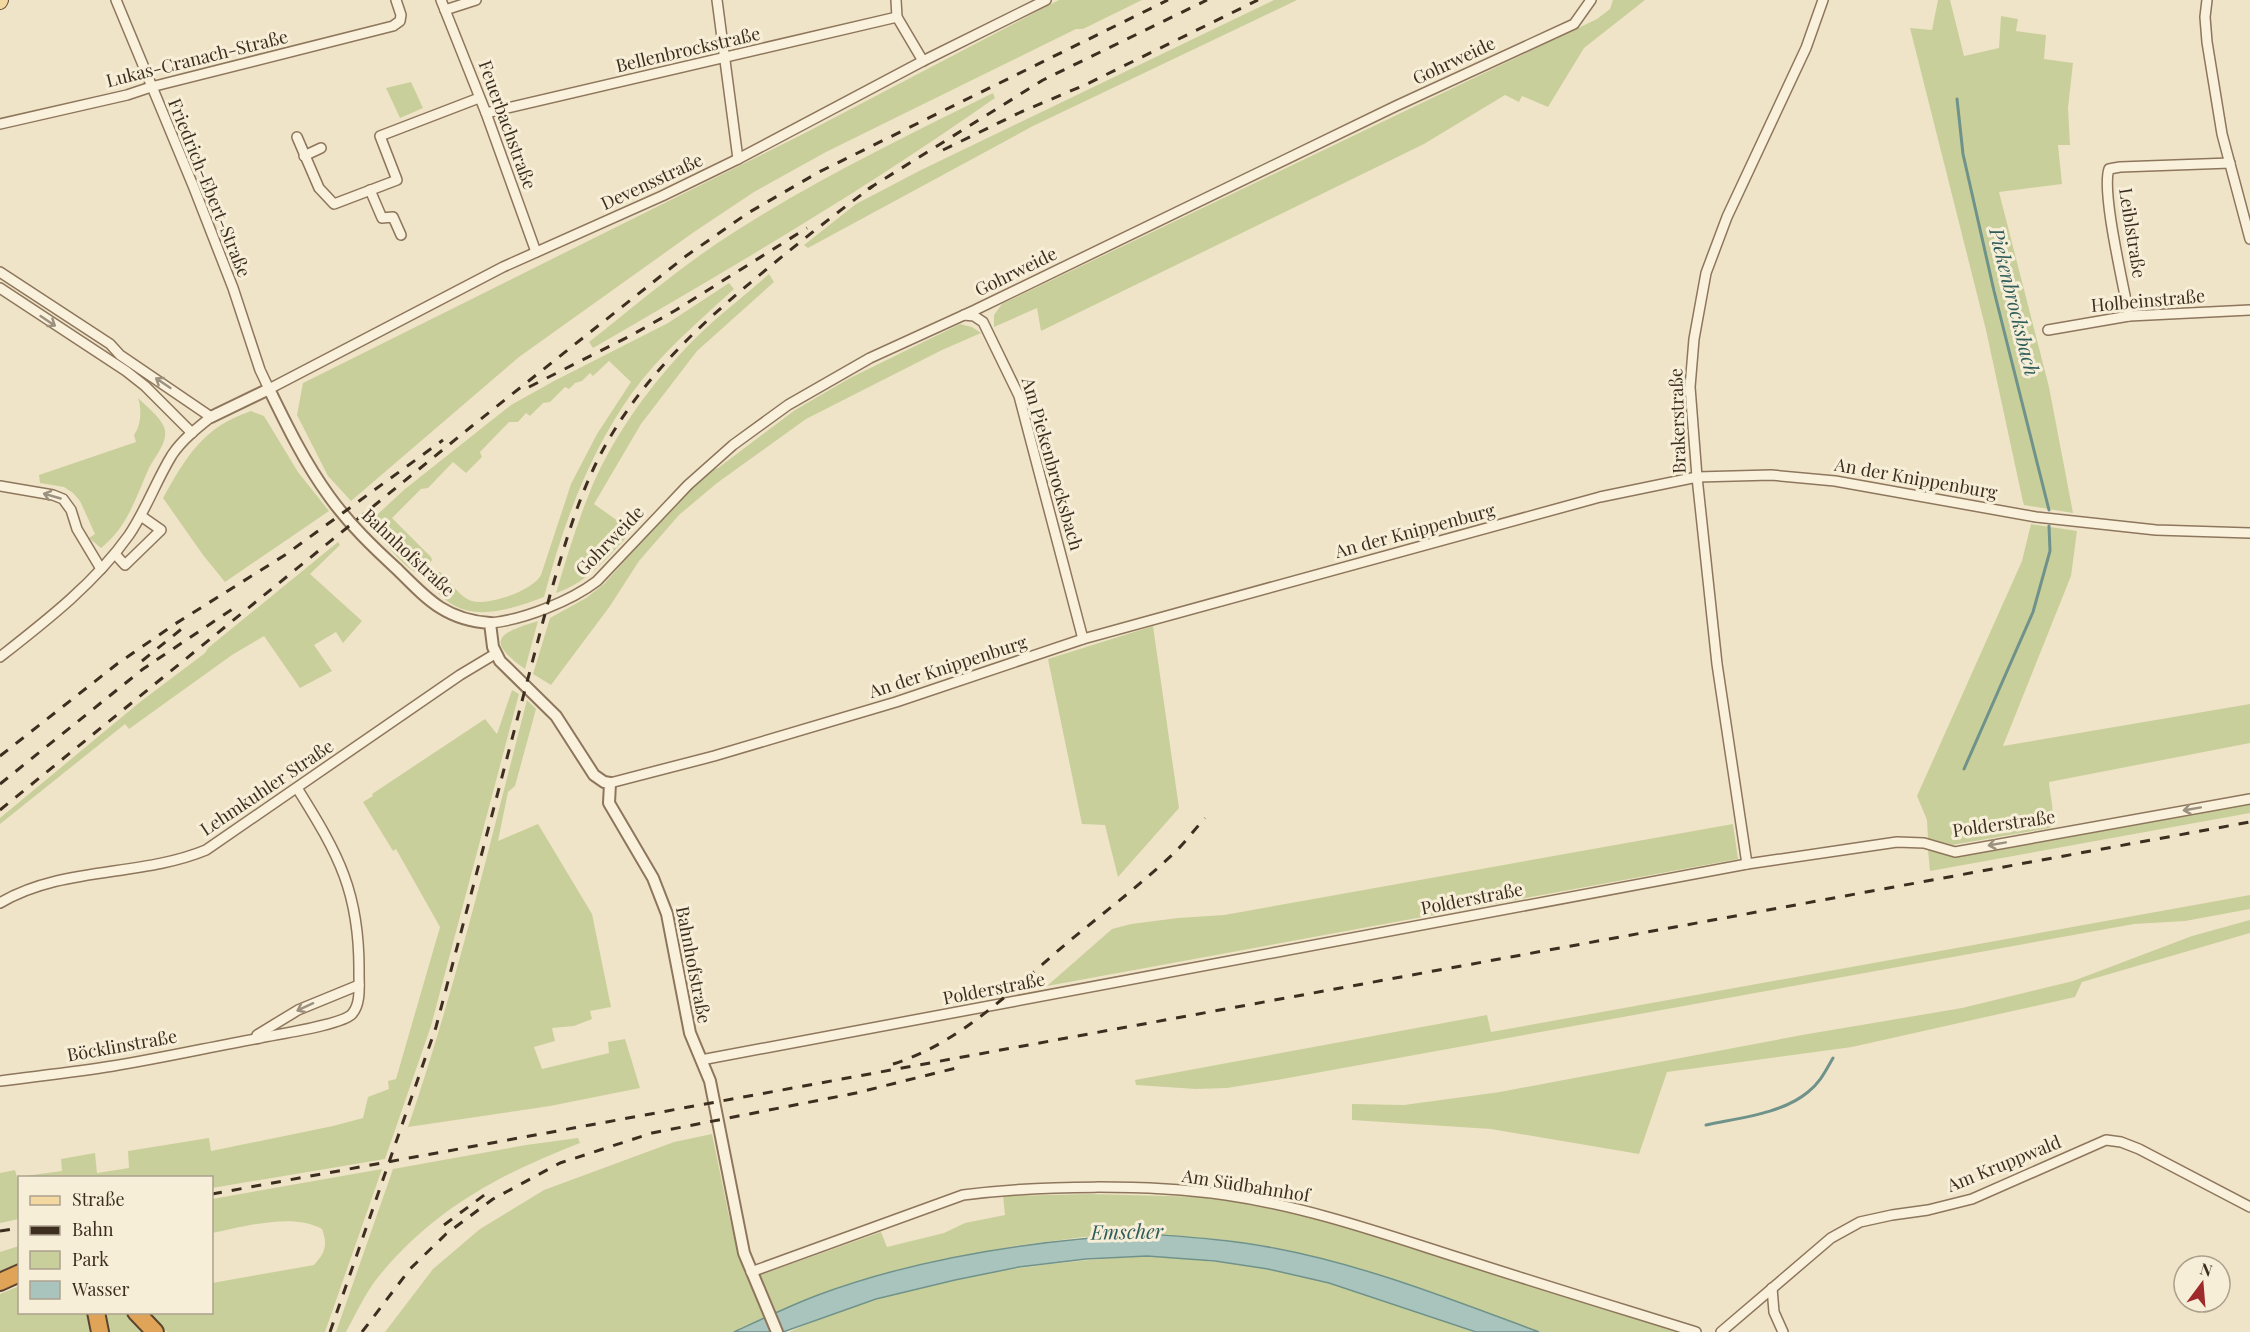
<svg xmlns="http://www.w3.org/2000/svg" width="2250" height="1332" font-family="'Playfair Display',serif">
  <rect width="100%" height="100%" fill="#f0e4c8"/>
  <!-- green -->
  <g fill="#c9cf9b">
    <path d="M1059,0H1142L1083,29H1076L826,152L754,192L694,232L519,357L351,501L328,476L297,415L303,383L805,133Z"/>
    <path d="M1274,0H1297L1033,126L808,248L804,245L856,204L921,170Z"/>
    <path d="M1613,0H1645L1584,48L1548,107L1522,96L1519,102L1505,95L1424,144L1041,331L1037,308L994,327V315L1002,304L1597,19L1610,9Z"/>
    <path d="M1938,0H1950L1964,56L1999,48L2001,16L2018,19L2016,31L2046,35L2044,59L2073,63L2068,108L2070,145H2058L2062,184L1999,192L2049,387L2073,513L2024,505L2023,502L1986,330L1910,28L1932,30Z"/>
    <path d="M411,82L423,108L400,118L386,88Z"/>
    <path d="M993,93L995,98C866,189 730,269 593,348L589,342C631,309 672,274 716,244C803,186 898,140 993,93Z"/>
    <path d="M769,274L774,282L697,351L641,424L594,504L632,531C609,556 589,582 556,593C566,560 576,526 589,494C610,441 646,391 684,350C708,323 742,298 769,274Z"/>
    <path d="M729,283L734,289C698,322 660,354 632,393C588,455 563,525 544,597C504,612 459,627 431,583L434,573L440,572C449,581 461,598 472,601C490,606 533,590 541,575L571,484L597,434L631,382L609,361L593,376L590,373L582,381L575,383L569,389L565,387L550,402L543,403L530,416L526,413L518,422H509L480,452L482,457L466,473L453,462L428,488L421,489L392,518L431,557L432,560C429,564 423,572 417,572C407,572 373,529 366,520L379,513L405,489L511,405L554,381L668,323Z"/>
    <path d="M960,324L972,327L981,333L942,350L806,419L717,483L679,515L639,561L610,606L551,685L533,674L550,618L586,598L604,584L665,515L712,470L718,468L795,410L850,378Z"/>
    <path d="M138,398C146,406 163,419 165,430C167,444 155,456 149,468C136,497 127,528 101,548L89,538L95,534L80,501L73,493L64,487L40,483L39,475L136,442L134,435C141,426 142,409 138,398Z"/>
    <path d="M251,411L264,416L298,472L329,511L225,582L203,555L163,498C186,457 203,427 251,411Z"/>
    <path d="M2031,524L2077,531L2071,576L2003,746L2250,704V743L2049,782C2050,796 2056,814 2050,828L1952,845L1928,839L1927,820L1917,796L2022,561Z"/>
    <path d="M338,542L340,545L310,574L362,621L343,643L336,632L314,645L332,671L300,688L264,636L232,655L129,729L125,724L0,824V818L140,702L205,653L208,648Z"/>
    <path d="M538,621L525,669C484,640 499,633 538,621Z"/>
    <path d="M1153,626L1179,808L1118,877L1105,825L1082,824L1048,659Z"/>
    <path d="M512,690L519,694L431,1026L385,1159L212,1188V1178H20L19,1219L0,1223V1173L15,1170L17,1177L62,1171L61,1159L95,1153L97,1173L129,1168L128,1151L209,1138L211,1151L333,1126L363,1118L368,1097L389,1089L388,1081L396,1079L440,927L396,849L393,851L363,802L373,796L372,794L485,719L497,734Z"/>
    <path d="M527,700L536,709L515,786L508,792L498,841L538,824L592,914L611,1007L590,1011L592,1019L574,1026L552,1028L555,1041L534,1047L542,1069L609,1053L608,1042L625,1039L640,1088L550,1106L408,1127C456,987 490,843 527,700Z"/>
    <path d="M2250,803V813L1930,871L1928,850L1957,857Z"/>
    <path d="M1733,824L1738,859L1047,986L1112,929L1131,924L1178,918L1224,915Z"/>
    <path d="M2250,895V909L2185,921L2134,924L1277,1080L1227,1088L1196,1089L1136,1085L1135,1080L1487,1015L1491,1032Z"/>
    <path d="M2250,920V933L2082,982L2075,997L1852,1047L1667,1072L1639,1154L1491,1129L1352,1120V1104L1404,1105L1500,1092L1802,1035L1962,1008L2073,981L2192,936Z"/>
    <path d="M712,1134L729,1216L744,1271L766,1317L734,1332H385L433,1269L480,1229L544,1190L674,1142Z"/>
    <path d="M578,1138L580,1143C500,1174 434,1209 379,1276C365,1293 356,1314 346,1332H336L393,1169L526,1145Z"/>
    <path d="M382,1169L325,1332H168L161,1329L146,1313L212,1312V1283L314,1265C325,1253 328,1245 322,1229C292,1212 244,1227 212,1233V1199Z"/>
    <path d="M1090,1194L1206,1197L1327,1218L1676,1332H1539L1456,1301L1333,1261L1273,1247L1218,1239L1148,1234L1084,1237L1015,1246L949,1259L874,1277L818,1295L774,1314L760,1275L881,1232L887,1247L944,1233L965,1223L1005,1215L1003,1196Z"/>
    <path d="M19,1246V1263L0,1272V1252Z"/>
    <path d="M1147,1256C1187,1259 1226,1262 1266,1268C1337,1280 1408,1308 1476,1332H789C902,1282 1025,1262 1147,1256Z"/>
    <path d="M19,1286L20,1312L92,1313L95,1332H0V1294Z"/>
    <path d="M103,1313H129L147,1332H105Z"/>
  </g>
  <!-- water -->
  <path fill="#a9c4bc" stroke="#6f938a" stroke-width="1.5" d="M1148,1234C1190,1237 1233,1240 1274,1248C1365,1265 1453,1300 1539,1332H1476L1329,1283L1268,1269L1215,1261L1147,1256L1086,1259L1019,1267L955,1280L876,1299L783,1332H734C762,1319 789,1306 818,1295C923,1256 1036,1240 1148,1234Z"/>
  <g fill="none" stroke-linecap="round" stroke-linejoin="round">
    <!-- stream -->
    <g stroke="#6f938a" stroke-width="3">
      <path d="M1957,99L1963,154L1994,291L2049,510"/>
      <path d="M1964,769L2033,612L2050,551L2049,526"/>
      <path d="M1706,1125C1738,1118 1782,1114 1808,1092C1820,1083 1826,1070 1833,1058"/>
    </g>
    <!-- minor casing -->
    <g stroke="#8d765c" stroke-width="12">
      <g id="minor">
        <path d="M116,0L194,188L233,288L260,370L269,389L503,267L662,196L738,159L923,61L1046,0"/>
        <path d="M441,0L445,10L476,0"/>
        <path d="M717,0L738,159"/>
        <path d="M896,0L897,17L923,61"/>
        <path d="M2207,0L2205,17L2207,42L2222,134L2250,239"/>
        <path d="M445,10L486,113L536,252"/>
        <path d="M486,113L897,17"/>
        <path d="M0,124L127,95L151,87L393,26L400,21L401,15L396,0"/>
        <path d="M297,137L319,188L334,204L397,180L380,136L479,98"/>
        <path d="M304,156L321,148"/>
        <path d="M370,190L382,218L393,217L401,235"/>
        <path d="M0,272L110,344L120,355L211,417C197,428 182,440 172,455C156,481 146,510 129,535C95,583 46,621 0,657"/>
        <path d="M0,288L126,371L145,386L192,433"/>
        <path d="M964,315L974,316L983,322L1019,396L1083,639"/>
        <path d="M2129,316C2124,287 2101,192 2109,169L2120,167L2230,163"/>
        <path d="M2048,330L2129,316L2250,310"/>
        <path d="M0,486L53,495L63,499L71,510L77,529L101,569"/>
        <path d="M115,554L125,565L161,530L141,516"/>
        <path d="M490,623C523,620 571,601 597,581L688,485L733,445L788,405L870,358L975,310L1396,106L1574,24L1591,0"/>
        <path d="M610,783L714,756L896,702L1083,639L1600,497L1697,477L1771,475L1835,481L2036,517L2156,530L2250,533"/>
        <path d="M1747,864L1717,664L1697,477L1690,387L1694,339L1706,273L1727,217L1806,48L1823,0"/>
        <path d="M0,903C62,866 141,877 206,850L460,675L495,654"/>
        <path d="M257,1035L298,1010L359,985"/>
        <path d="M701,1060L1747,864L1897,842L1924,843L1955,852L2250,799"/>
        <path d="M0,1081C38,1076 75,1072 113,1066C162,1058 211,1047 260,1038C278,1034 342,1025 352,1014C361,1004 359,986 359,974C360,893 339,855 297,788"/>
        <path d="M751,1272L963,1195C1043,1185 1146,1184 1226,1195C1309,1207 1387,1235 1466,1260C1543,1285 1619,1308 1696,1332"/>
        <path d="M1772,1288L1774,1312L1783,1332"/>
        <path d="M1721,1332L1831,1238L1860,1222L1892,1215L1928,1210L1972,1199L2106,1140L2121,1142L2139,1149L2250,1207"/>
      </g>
    </g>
    <!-- tertiary casing -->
    <g stroke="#8d765c" stroke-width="14">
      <path id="tertiary" d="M211,417L269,389C287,426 305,463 329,496C349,524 373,547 398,570C428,600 446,620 490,623L493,647L500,661L556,716L594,775L604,782L610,783L609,803L653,878L667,914L690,1033L710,1081L744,1253L777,1332"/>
    </g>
    <!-- primary casing -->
    <g stroke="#5b4430" stroke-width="16">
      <path id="primary" d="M0,2L1,0"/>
    </g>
    <!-- motorway casing -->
    <g stroke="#5b4430" stroke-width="20">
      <g id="motorway">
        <path d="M0,1282L20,1273"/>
        <path d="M96,1312L100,1332"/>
        <path d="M136,1312L155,1332"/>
      </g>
    </g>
    <!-- minor -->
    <use href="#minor" stroke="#faf1dc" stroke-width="9"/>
    <!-- tertiary -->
    <use href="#tertiary" stroke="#faf1dc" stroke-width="10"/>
    <!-- primary -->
    <use href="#primary" stroke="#f3d9a0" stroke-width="14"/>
    <!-- motorway -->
    <use href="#motorway" stroke="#e0a458" stroke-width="16"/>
    <!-- rail -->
    <g stroke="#3d2e20" stroke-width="3" stroke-dasharray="10 10" stroke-linecap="butt">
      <path d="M943,150L1021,112L1087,84L1258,0"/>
      <path d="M868,189L1043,80L1207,0"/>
      <path d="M529,387L630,336L676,310L807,228"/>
      <path d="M142,661L184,627"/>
      <path d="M0,756L117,664L175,624L285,555L443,440"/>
      <path d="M0,784L143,669L237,606"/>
      <path d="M0,810L472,426L686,256L748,213L819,172L1168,0"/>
      <path d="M893,1064C961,1043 1014,988 1067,943C1102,914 1139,886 1172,855C1184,844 1194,830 1205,818"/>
      <path d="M212,1194L2250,822"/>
      <path d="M444,1225L487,1193"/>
      <path d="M0,1231L20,1228"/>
      <path d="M330,1332L436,1027L550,595C565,544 579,493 605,446C647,371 707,318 773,264C806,237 839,211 873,186"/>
      <path d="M362,1332L410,1269L446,1234L493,1199L560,1163L652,1133L856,1093L960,1067"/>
    </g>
  </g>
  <!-- one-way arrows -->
  <defs><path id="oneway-shaft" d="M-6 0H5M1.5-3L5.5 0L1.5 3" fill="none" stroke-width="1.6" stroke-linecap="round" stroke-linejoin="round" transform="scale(1.5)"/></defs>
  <g stroke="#9c907e">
    <use href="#oneway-shaft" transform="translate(48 321) rotate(34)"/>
    <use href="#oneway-shaft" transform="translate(163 383) rotate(-146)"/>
    <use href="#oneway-shaft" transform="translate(52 496) rotate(-164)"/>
    <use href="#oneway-shaft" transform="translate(2192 809) rotate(170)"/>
    <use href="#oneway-shaft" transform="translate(1997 844) rotate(170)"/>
    <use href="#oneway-shaft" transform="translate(305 1007) rotate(155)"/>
  </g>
  <g text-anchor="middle" stroke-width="6" stroke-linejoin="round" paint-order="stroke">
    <!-- street labels -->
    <g font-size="18" fill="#3d2e20" stroke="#f7eed8">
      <text transform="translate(688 50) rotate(-13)" y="6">Bellenbrockstraße</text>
      <text transform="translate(197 59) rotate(-14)" y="6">Lukas-Cranach-Straße</text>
      <text transform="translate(1454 61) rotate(-25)" y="6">Gohrweide</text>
      <text transform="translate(507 125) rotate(70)" y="6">Feuerbachstraße</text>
      <text transform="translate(652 182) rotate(-25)" y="6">Devensstraße</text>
      <text transform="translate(209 188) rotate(68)" y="6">Friedrich-Ebert-Straße</text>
      <text transform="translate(2132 233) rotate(81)" y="6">Leiblstraße</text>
      <text transform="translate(1016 272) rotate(-26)" y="6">Gohrweide</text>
      <text transform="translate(2148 301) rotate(-5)" y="6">Holbeinstraße</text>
      <text transform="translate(1678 421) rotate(-92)" y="6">Brakerstraße</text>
      <text transform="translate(1052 464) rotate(74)" y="6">Am Piekenbrocksbach</text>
      <text transform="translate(1916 479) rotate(10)" y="6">An der Knippenburg</text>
      <text transform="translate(1415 531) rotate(-15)" y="6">An der Knippenburg</text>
      <text transform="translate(610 541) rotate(-46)" y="6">Gohrweide</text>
      <text transform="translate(408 553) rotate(43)" y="6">Bahnhofstraße</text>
      <text transform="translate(948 667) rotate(-18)" y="6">An der Knippenburg</text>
      <text transform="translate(267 788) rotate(-34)" y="6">Lehmkuhler Straße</text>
      <text transform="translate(2004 824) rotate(-8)" y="6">Polderstraße</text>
      <text transform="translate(1472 899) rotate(-11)" y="6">Polderstraße</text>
      <text transform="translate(693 965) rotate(79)" y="6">Bahnhofstraße</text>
      <text transform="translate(994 989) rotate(-11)" y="6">Polderstraße</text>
      <text transform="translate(122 1046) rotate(-10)" y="6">Böcklinstraße</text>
      <text transform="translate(2004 1164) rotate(-22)" y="6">Am Kruppwald</text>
      <text transform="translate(1246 1186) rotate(9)" y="6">Am Südbahnhof</text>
    </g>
    <!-- water labels -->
    <g font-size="20" font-style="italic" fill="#2f5d5a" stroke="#f7eed8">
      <text transform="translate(2014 302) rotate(76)" y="7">Piekenbrocksbach</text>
      <text transform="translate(1127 1232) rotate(-1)" y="7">Emscher</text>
    </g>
  </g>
  <!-- legend -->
  <rect x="18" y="1176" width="195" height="138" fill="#f7eed8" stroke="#ada18e" stroke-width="1.5"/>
  <rect x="30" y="1196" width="30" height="9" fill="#f3d9a0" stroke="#ada18e" stroke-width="1.5"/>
  <text x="72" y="1206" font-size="18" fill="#3d2e20">Straße</text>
  <rect x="30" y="1226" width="30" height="9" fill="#3d2e20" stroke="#ada18e" stroke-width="1.5"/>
  <text x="72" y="1236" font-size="18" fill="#3d2e20">Bahn</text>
  <rect x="30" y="1251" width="30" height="18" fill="#c9cf9b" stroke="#ada18e" stroke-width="1.5"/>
  <text x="72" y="1266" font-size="18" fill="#3d2e20">Park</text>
  <rect x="30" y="1281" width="30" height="18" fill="#a9c4bc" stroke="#ada18e" stroke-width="1.5"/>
  <text x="72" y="1296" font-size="18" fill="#3d2e20">Wasser</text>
  <!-- north arrow -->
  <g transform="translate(2202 1284) rotate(16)"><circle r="28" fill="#f7eed8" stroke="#ada18e" stroke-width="1.5"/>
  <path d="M0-4.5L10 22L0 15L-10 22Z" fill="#9e2a2b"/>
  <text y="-9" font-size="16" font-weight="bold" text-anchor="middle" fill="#3d2e20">N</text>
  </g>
</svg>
